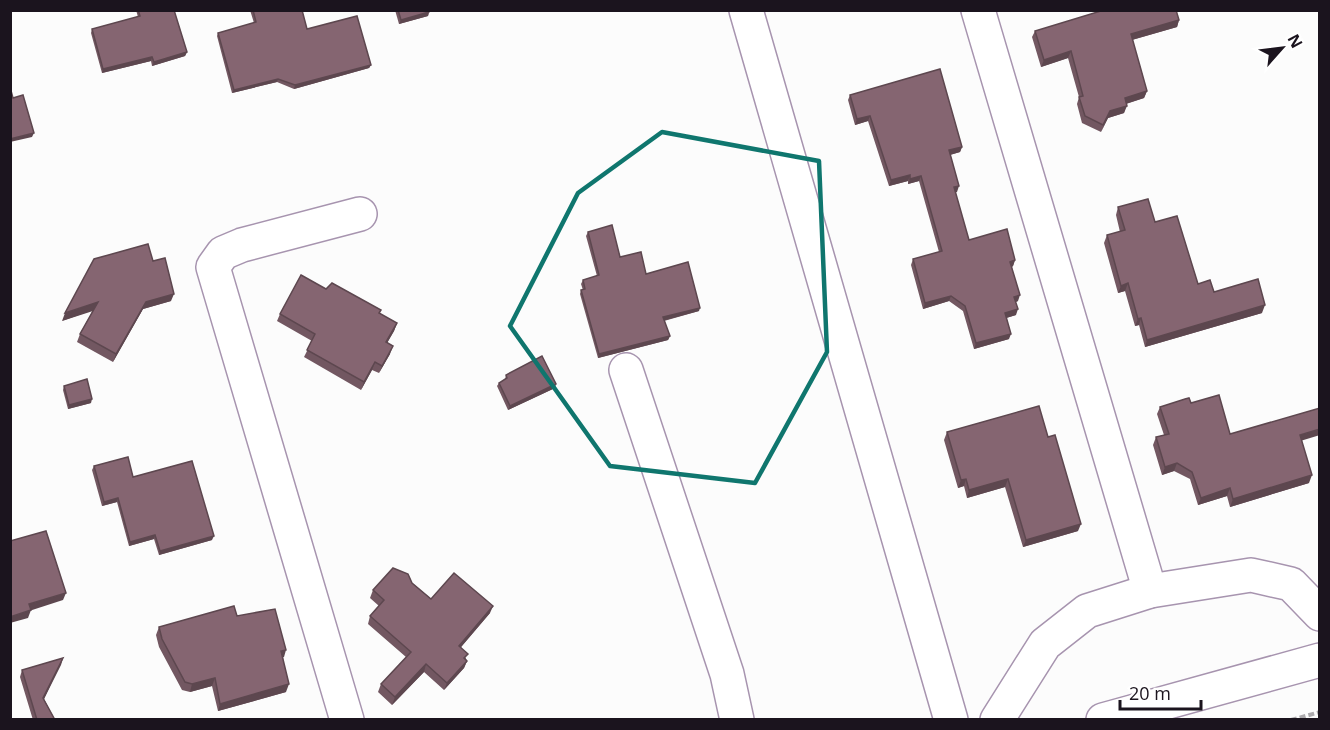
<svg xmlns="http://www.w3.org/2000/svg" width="1330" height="730" font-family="'Open Sans',sans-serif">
  <rect width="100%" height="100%" fill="#fcfcfc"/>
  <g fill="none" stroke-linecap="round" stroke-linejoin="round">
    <!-- minor casing -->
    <g stroke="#a794af" stroke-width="36">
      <g id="minor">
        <path d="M746,10L951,720"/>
        <path d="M978,10L1150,591"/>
        <path d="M626,370L727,674L737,720"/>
        <path d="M347,720L213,267L223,253L242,245L360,214"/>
        <path d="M997,720L1045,644L1087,611L1150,591L1251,575L1291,584L1320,614"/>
      </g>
    </g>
    <!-- major casing -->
    <g stroke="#a794af" stroke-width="36">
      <path id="major" d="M1103,720L1320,660"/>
    </g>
    <!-- path -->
    <path stroke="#acaaad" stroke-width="4" stroke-dasharray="6 3" stroke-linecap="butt" d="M1291,720L1320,712"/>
    <!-- minor -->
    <use href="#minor" stroke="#fff" stroke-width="33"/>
    <!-- major -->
    <use href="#major" stroke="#fff" stroke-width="33"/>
  </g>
  <!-- wall -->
  <g fill="#725761">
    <path d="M136,10H174L187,52L185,56L152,66L151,61L102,73L91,33L92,29L138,17Z"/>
    <path d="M250,10H302L307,29L371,65L369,68L294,89L277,82L232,93L217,36L218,33L254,23Z"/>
    <path d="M395,10H429V12L428,16L399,24Z"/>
    <path d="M1179,20L1177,27L1132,40L1147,91L1144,98L1126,104L1124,113L1108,118L1101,132L1082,123L1077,104L1079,97L1068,58L1041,67L1032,37L1035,31Z"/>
    <path d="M850,95L962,147L960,152L950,155L957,192H955L969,240L1015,260L1013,266L1012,267L1018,301L1016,302V315L1006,318L1009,339L974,349L963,311L949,301L923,309L911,265L913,259L939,252L919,181L908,184V181L889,186L868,121L855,125L848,100Z"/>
    <path d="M1118,207L1155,222L1198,284L1214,292L1262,313L1145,347L1139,325L1135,326L1125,291L1118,293L1104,243L1107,235L1120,232L1116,215Z"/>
    <path d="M588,232L620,257L646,274L699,311L664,321L670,336L668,340L598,358L580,294L581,290H583L581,284L583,280L597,276L586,236Z"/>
    <path d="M153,261L171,301L143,309L113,362L77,342L80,334L93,310L62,321Z"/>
    <path d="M326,289L380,314L397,323L394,331L387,343L390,354L379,373L372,370L361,390L304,357L312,341L277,321L280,314Z"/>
    <path d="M506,375L555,388L508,410L497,386L499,383L505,380Z"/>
    <path d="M64,386L91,403L68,409L63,390Z"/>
    <path d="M1191,403L1230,434L1302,441L1309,483L1230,507L1227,496L1198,505L1190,479L1174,471L1162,475L1153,445L1156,437L1164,435L1157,414L1160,407Z"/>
    <path d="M947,432L1048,437L1078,531L1023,547L1005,487L967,498L964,486L958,488L944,440Z"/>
    <path d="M94,466L133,477L212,540L159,555L154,539L129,546L117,502L102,506L92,470Z"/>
    <path d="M412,583L431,599L490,613L461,647L467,661L464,668L444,690L424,672L392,705L378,692L381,684L406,657L368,624L370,616L379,606L370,598L373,590Z"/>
    <path d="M237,616L284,657H283L286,692L218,711L212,686L190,692L182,690L159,647L156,635L159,627Z"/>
    <path d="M63,658L44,699L55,720H33L20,677L22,670Z"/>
  </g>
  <!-- shaded-wall -->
  <g fill="#5d474f">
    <path d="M429,12L428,16L399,24L401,20Z"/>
    <path d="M1179,20L1177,27L1128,41L1131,34Z"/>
    <path d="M1071,51L1068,58L1041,67L1044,60Z"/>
    <path d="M187,52L185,56L152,66L154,62Z"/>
    <path d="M152,57L151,61L102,73L103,69Z"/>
    <path d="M371,65L369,68L294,89L295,85Z"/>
    <path d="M278,79L277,82L232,93L234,90Z"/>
    <path d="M1147,91L1144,98L1122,105L1125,98Z"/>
    <path d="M1127,106L1124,113L1108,118L1101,132L1110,111Z"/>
    <path d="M870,116L868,121L855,125L857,119Z"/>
    <path d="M34,133L32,137L10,142V139Z"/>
    <path d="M962,147L960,152L946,156L949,150Z"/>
    <path d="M910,175L908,181L889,186L891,180Z"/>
    <path d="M921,176L919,181L908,184L910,179Z"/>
    <path d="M959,186L957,192L952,193L954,187Z"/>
    <path d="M1015,260L1013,266L1008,268L1010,262Z"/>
    <path d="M1128,283L1125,291L1118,293L1121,286Z"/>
    <path d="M174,294L171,301L143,309L113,362L116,354L146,302Z"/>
    <path d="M1020,295L1018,301L1012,303L1014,297Z"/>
    <path d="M951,296L949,301L923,309L925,303Z"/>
    <path d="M98,302L96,310L62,321L65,313Z"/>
    <path d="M1265,305L1262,313L1145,347L1147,340Z"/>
    <path d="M700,308L699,311L662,321L663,317Z"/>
    <path d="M1018,309L1016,315L1003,319L1005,313Z"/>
    <path d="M1141,318L1139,325L1135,326L1138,319Z"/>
    <path d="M397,323L394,331L383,350L386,342Z"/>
    <path d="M1011,334L1009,339L974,349L976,343Z"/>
    <path d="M670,336L668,340L598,358L599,354Z"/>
    <path d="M393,346L390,354L379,373L382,366Z"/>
    <path d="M375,362L372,370L361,390L364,382Z"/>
    <path d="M556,384L555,388L508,410L510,406Z"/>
    <path d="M92,399L91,403L68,409L69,405Z"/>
    <path d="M1320,429V435L1297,442L1300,435Z"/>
    <path d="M1177,463L1174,471L1162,475L1165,467Z"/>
    <path d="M1312,475L1309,483L1230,507L1233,499Z"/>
    <path d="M966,479L964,486L958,488L961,480Z"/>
    <path d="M1008,479L1005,487L967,498L969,490Z"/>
    <path d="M1230,488L1227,496L1198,505L1201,498Z"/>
    <path d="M118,498L117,502L102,506L104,502Z"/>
    <path d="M1081,524L1078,531L1023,547L1026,540Z"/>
    <path d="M155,535L154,539L129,546L130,542Z"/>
    <path d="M214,536L212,540L159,555L160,551Z"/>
    <path d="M66,593L63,600L26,612L29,604Z"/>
    <path d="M493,606L490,613L456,653L459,646Z"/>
    <path d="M31,610L28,618L10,623V617Z"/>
    <path d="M286,650L284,657L278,658L281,651Z"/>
    <path d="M63,658L61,665L41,705L43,698Z"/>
    <path d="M467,661L464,668L444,690L447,683Z"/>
    <path d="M426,664L424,672L392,705L395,697Z"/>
    <path d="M215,678L212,686L190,692L192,684Z"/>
    <path d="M289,684L286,692L218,711L220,704Z"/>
  </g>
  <!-- building -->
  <g fill="#856571" stroke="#5d474f" stroke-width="1.5">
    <path d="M138,10H174L187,52L154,62L152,57L103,69L92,29L140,16Z"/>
    <path d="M253,10H302L307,29L357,16L371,65L295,85L278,79L234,90L218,33L256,22Z"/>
    <path d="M398,10H429V12L401,20Z"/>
    <path d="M1104,10H1176L1179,20L1131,34L1147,91L1125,98L1127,106L1110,111L1103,125L1085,116L1079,97L1083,96L1071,51L1044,60L1035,31Z"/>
    <path d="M940,69L962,147L949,150L959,186L954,187L969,240L1007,229L1015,260L1010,262L1020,295L1014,297L1018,309L1005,313L1011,334L976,343L965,306L951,296L925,303L913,259L942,251L921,176L910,179V175L891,180L870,116L857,119L850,95Z"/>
    <path d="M10,87L13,98L23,95L34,133L10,139Z"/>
    <path d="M1148,199L1155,222L1177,216L1198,284L1210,280L1214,292L1258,279L1265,305L1147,340L1141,318L1138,319L1128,283L1121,286L1107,235L1125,230L1118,207Z"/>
    <path d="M612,225L620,257L641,252L646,274L688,262L700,308L663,317L670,336L599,354L581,290L585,289L583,280L599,275L588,232Z"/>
    <path d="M148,244L153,261L165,258L174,294L146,302L116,354L80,334L98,302L65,313L94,259Z"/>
    <path d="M301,275L326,289L332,283L381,310L379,313L397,323L386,342L393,346L382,366L375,362L364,382L307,350L315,334L280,314Z"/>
    <path d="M542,356L556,384L510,406L499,383L507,378L506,375Z"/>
    <path d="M87,379L92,399L69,405L64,386Z"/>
    <path d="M1219,395L1230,434L1320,408V429L1300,435L1312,475L1233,499L1230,488L1201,498L1192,472L1177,463L1165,467L1156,437L1169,434L1160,407L1185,399L1189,398L1191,403Z"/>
    <path d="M1039,406L1048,437L1055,435L1081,524L1026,540L1008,479L969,490L966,479L961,480L947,432Z"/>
    <path d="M128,457L133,477L192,461L214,536L160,551L155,535L130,542L118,498L104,502L94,466Z"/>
    <path d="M46,531L66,593L29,604L31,610L10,617V541Z"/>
    <path d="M393,568L408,574L412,583L431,599L454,573L493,606L459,646L468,654L464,658L467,661L447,683L426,664L395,697L381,684L411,652L370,616L384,600L373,590Z"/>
    <path d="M234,606L237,616L275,609L286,650L281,651L289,684L220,704L215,678L192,684L185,682L162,639L159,627Z"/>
    <path d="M63,658L43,698L55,720H37L22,670Z"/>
  </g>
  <!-- marked area -->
  <path fill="none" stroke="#0f766e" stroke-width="4.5" stroke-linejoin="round" d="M662,132L819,161L827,352L755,483L610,466L510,326L578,193Z"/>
  <!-- border -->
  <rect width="1330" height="730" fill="none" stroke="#1b141e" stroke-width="24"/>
  <!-- north arrow -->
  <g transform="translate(1282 48) rotate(62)" stroke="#ffffff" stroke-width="4.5" paint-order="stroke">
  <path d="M0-4.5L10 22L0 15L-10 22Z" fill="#1b141e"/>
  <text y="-9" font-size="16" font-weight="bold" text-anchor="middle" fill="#1b141e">N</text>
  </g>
  <!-- scale -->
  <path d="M1120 700v9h81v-9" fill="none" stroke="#1b141e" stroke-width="3"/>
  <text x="1129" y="700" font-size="18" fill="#1b141e" stroke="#ffffff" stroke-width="4.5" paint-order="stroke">20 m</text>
</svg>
